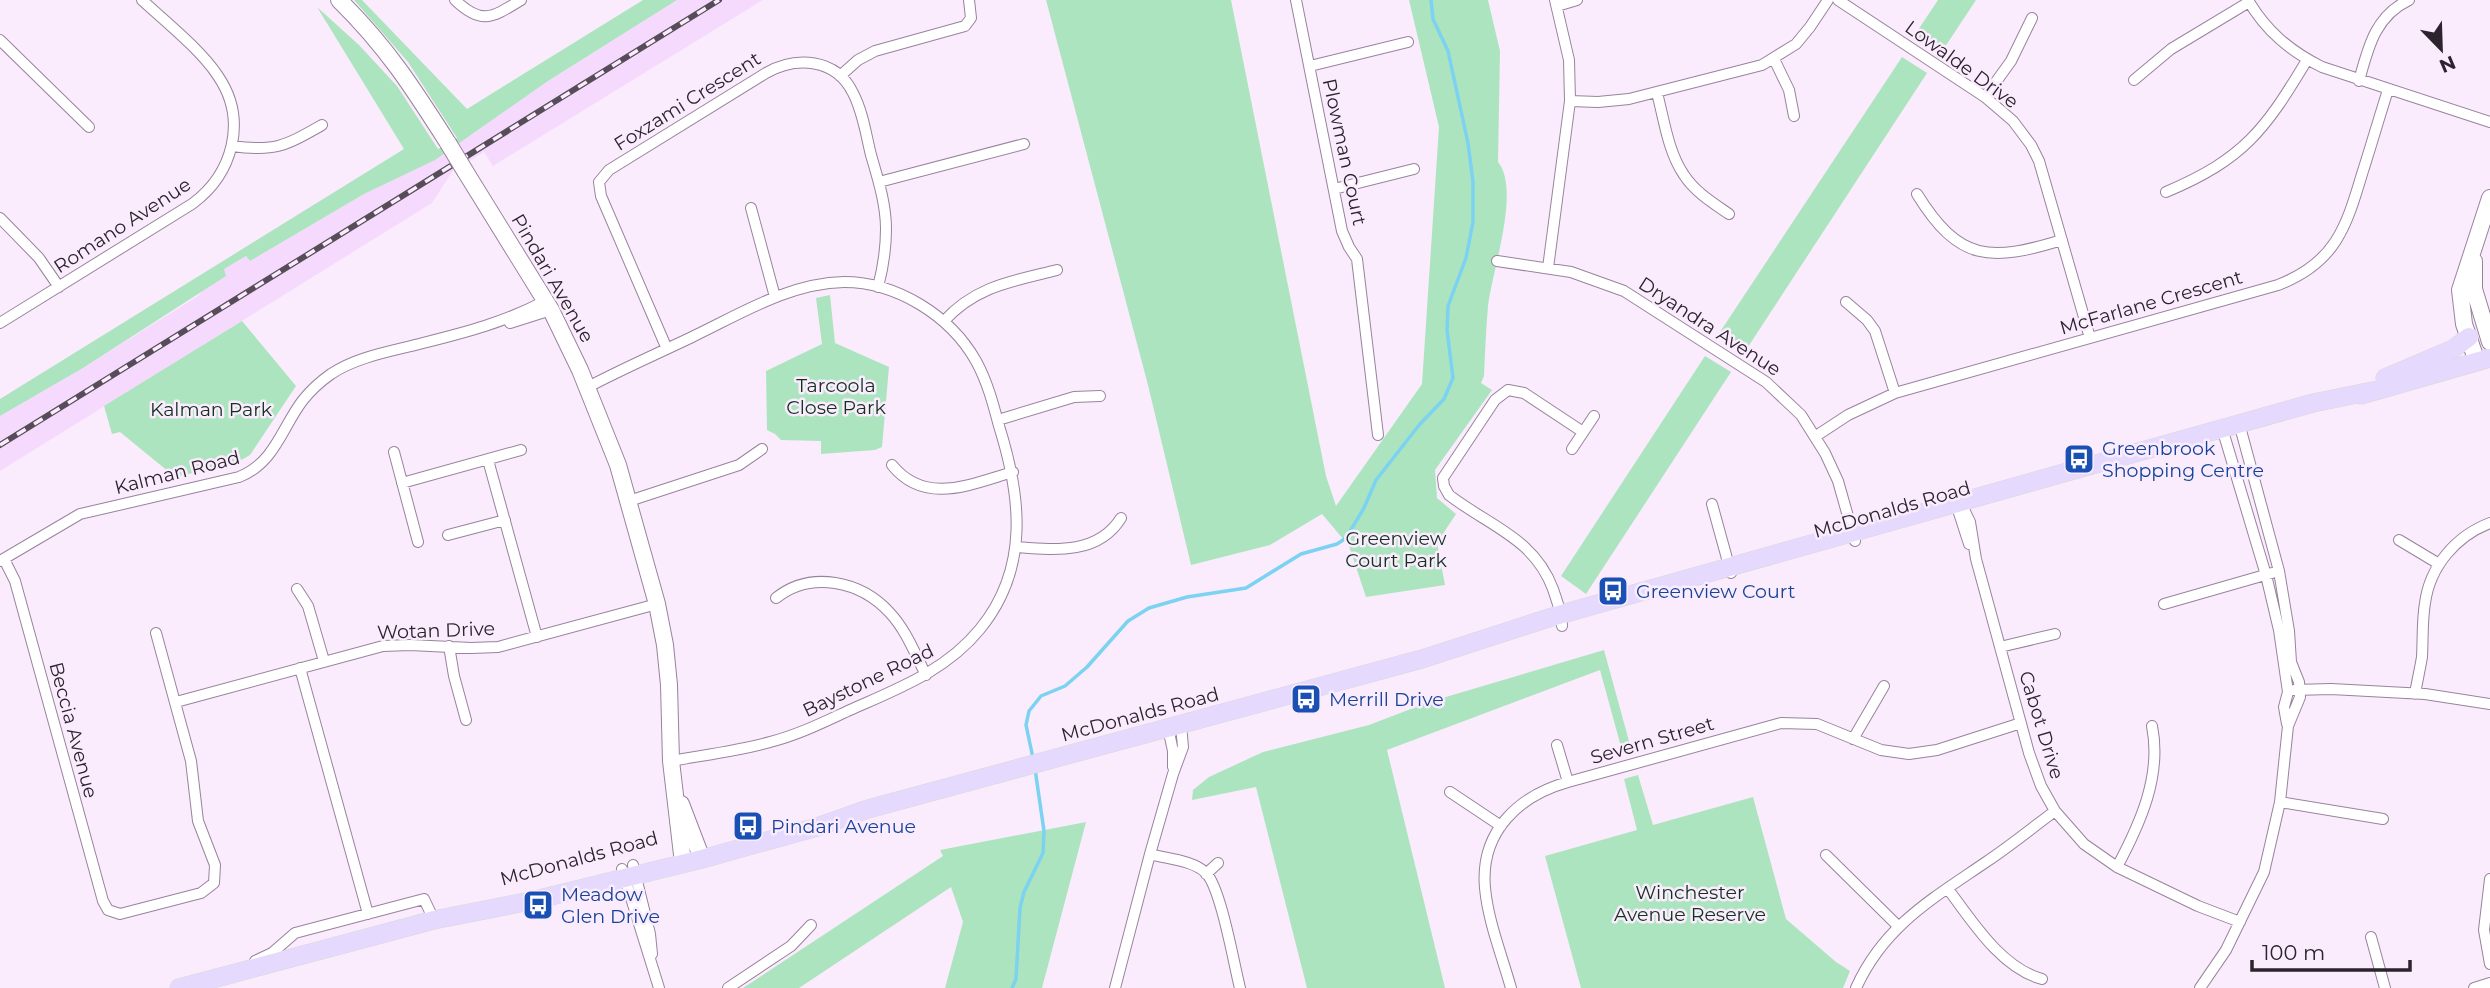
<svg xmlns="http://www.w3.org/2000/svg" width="2490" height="988" font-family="Montserrat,sans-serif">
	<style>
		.built { fill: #f6dafd }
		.green { fill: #ade4c0 }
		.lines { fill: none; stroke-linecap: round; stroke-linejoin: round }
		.stream { stroke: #7bd2f1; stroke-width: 3.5 }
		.street-casing { stroke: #98839d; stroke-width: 12 }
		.secondary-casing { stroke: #98839d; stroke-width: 18 }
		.primary-casing { stroke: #d9d7d9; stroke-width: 19 }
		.street { stroke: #fff; stroke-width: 10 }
		.secondary { stroke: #fff; stroke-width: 16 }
		.primary { stroke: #e5dafd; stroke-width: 18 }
		.rail-casing { stroke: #574d59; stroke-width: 6 }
		.rail { stroke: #faecfd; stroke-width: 3.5; stroke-dasharray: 10; stroke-linecap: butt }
		.secondary-bridge-casing { stroke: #98839d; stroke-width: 18; stroke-linecap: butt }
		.secondary-bridge { stroke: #fff; stroke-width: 16 }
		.labels { text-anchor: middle; stroke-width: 5; stroke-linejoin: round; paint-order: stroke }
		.street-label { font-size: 19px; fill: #2c232e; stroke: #faecfd }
		.park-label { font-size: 19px; fill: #12311f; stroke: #faecfd }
		.transit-label { font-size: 19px; fill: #164399; stroke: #faecfd; text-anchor: start }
	</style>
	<rect width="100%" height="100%" fill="#faecfd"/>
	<!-- built -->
	<path class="built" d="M677 0H763L493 166 484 152 452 172 432 203 0 471V416L83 368 198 296 223 269 246 256 250 261 364 194 435 159 548 81Z"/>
	<!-- green -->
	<path class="green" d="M354 0H362L467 109 643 0H677L548 81 435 160 364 194 250 261 246 256 224 269 226 276 83 368 0 416V399L404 149 317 7 359 45 397 86 438 149 457 138 408 62Z
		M1046 0H1231L1326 476 1336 506 1422 384 1439 127 1409 0H1488L1500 51 1498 162C1521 190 1492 271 1488 306 1486 329 1485 353 1484 376L1481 383 1492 390 1435 470 1437 498 1456 514 1437 543 1445 585 1366 597 1349 546 1322 514 1270 545 1191 565 1148 385Z
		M1938 0H1976L1941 53 1914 36Z
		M1902 57 1927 73 1744 353 1718 335Z
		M830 295 835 343 889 367 882 447 875 450 821 454V441L781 440 775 434 767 430 766 371 822 344 816 298Z
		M242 321 296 386 250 455 236 463 175 477 120 432 112 434 104 406Z
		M1705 356 1731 372 1586 594 1561 576Z
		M1604 650 1632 752 1623 754 1600 670 1387 750 1445 988H1307L1256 787 1192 800 1193 790 1209 777 1263 752 1369 725 1429 702Z
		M1638 775 1653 825 1753 797 1786 919 1836 962 1850 971 1843 988H1581L1545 856 1637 830 1624 779Z
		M1086 822 1042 988H945L963 922 951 887 799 988H743L943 856 940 850Z"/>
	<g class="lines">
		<!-- stream -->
		<path class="stream" d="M1033 758 1026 725 1029 711 1041 696 1065 686 1087 667 1128 621 1149 608 1187 597 1246 588 1301 554 1337 544 1346 538 1364 508 1376 480 1420 424 1444 399 1453 378 1447 330 1448 306 1466 258 1473 222V182L1468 143 1448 51 1433 19 1431 0
			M1012 988 1016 979 1020 908 1024 892 1043 853 1044 831 1035 769"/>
		<!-- street casing -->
		<g class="street-casing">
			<path id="street" d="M455 0C482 26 493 17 521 0
				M1296 0 1342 231 1349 247 1357 259 1378 435
				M1838 0 1985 97 2013 121 2031 145 2039 161 2090 338
				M2248 0C2266 31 2290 51 2322 67L2490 122
				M1557 6 1577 0
				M0 40 89 127
				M1774 59 1789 90 1794 116
				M1310 66 1408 42
				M840 76 858 60 875 51 965 26 971 18 969 0
				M2134 80 2171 49 2249 2
				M2359 81C2368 48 2375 16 2409 0
				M1657 93C1664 119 1668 152 1684 175 1695 192 1713 203 1729 214
				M1985 97 2011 61 2032 18
				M1570 101 1598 102 1629 99 1762 65 1796 44 1810 27 1828 0
				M232 146C275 152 285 146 322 125
				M879 182 1024 144
				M1334 189 1414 169
				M2166 192C2244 159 2265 130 2307 60
				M1917 194C1959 262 1990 262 2062 240
				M751 208 775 297
				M0 218 39 258 59 287
				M1497 261 1571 272 1624 291 1766 382 1801 415 1825 453 1838 481 1855 541
				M1548 268 1570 101 1569 60 1555 0
				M1846 302 1867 320 1875 331 1895 393
				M944 321C976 286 1013 281 1057 270
				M0 323 192 204C233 174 248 120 218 76 201 50 166 22 142 0
				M510 323 551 310
				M667 349 601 196 599 182 609 170 766 73C796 56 836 58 853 93 863 112 866 135 871 155 878 179 886 204 886 229 886 249 883 268 878 287
				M588 387C622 369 659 353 694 336 742 313 790 283 844 282 896 282 950 315 976 361 987 381 993 403 999 426 1021 496 1030 568 980 629 946 671 897 689 850 710 824 722 798 735 770 742 738 751 704 755 671 761
				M998 420 1074 397 1100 396
				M2222 428 2266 575 2279 630 2288 692 2284 707 2287 724
				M1816 436 1848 415 1895 393 2278 285C2335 263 2346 228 2362 174 2371 146 2379 118 2388 90
				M1572 449 1594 416
				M394 452 418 542
				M488 460 537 637
				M892 465C925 506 971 484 1013 472
				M402 483 521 450
				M629 501 739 465 762 449
				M1960 501 1970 522 1976 559 2029 753 2041 786 2055 811 2084 844 2117 867 2198 906 2240 922
				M1960 501 1959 513 1969 544
				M1712 504 1731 573
				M448 535 505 520
				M2399 540 2439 564
				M1016 547C1054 550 1098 555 1121 518
				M4 559 15 581 103 901 108 910 120 914 201 893 214 883 215 865 198 821 191 761 156 633
				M0 561 80 514 239 477C275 463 282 427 303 400 311 390 321 381 331 374 358 356 393 351 423 343 467 332 505 322 545 301
				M297 589 308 606 324 661
				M776 598C811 570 861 581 890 613 906 630 915 654 926 675
				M2164 604 2272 573
				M1562 626C1562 612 1557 602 1553 589 1534 538 1489 526 1449 495L1444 486 1443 478 1495 400 1508 390 1524 393 1583 432
				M449 646 454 676 466 720
				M2000 647 2055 634
				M300 668 368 914
				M2294 690 2331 689 2425 694 2490 704
				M2415 694C2417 682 2420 669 2422 657 2423 639 2422 620 2425 603 2430 566 2456 536 2490 523
				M176 702 383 646 410 645 471 648 498 647 657 604
				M1168 728 1173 751V767
				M1853 739 1884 686
				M1557 745 1568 782
				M1450 792 1501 826
				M2280 802 2383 819
				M1150 854C1167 859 1193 860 1206 873 1221 888 1234 965 1240 988
				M1826 855 1898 926
				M633 865 650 934 652 954
				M2117 867C2140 824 2162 776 2152 726
				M622 869 659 988
				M1206 874 1218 863
				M2490 879 2484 930 2490 964
				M1948 889C1972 921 2001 968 2042 979
				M2371 937 2385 988
				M255 961 272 953 295 933 424 899 434 920
				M728 988 791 946 811 925
				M1115 988 1150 854 1173 774 1183 747 1181 725
				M1511 988C1502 956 1488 921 1485 888 1480 832 1518 796 1568 782L1781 723 1817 724 1881 750 1909 754 1937 750 2021 723
				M1856 988C1884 926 1932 899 1986 862 2010 846 2032 828 2055 811
				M2200 988 2226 950 2264 872 2280 802 2288 726 2300 697 2299 682 2291 662 2289 631 2279 571 2239 423
				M2474 988 2490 983"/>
		</g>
		<!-- secondary casing -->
		<g class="secondary-casing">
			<path id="secondary" d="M339 0C386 46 413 88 448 143
				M465 171 551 310 580 370 618 465 657 604 665 645 669 685 671 761 683 863
				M2474 261V289L2490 342
				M2477 362 2464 324 2460 290 2490 198
				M681 804 702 859"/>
		</g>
		<!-- primary casing -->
		<g class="primary-casing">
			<path id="primary" d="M2385 378 2453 349 2469 337
				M2361 395 2490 358
				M179 988 434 920 535 900 702 859 817 827 868 809 1422 659 1555 616 2313 403 2372 391"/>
		</g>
		<!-- street -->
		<use href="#street" class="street"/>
		<!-- secondary -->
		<use href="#secondary" class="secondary"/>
		<!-- primary -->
		<use href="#primary" class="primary"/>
		<!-- rail casing -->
		<g class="rail-casing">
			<path id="rail" d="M0 445 719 0"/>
		</g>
		<!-- rail -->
		<use href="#rail" class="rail"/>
		<!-- secondary-bridge casing -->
		<g class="secondary-bridge-casing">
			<path id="secondary-bridge" d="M448 143 465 171"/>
		</g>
		<!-- secondary-bridge -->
		<use href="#secondary-bridge" class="secondary-bridge"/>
	</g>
	<!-- icons -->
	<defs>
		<g id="bus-square" transform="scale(1.575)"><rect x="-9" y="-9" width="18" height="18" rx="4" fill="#1a4fb4" stroke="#faecfd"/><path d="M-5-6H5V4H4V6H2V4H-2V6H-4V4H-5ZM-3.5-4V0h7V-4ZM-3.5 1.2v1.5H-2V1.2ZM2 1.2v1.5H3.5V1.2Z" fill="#fff"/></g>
	</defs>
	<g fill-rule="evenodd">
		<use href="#bus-square" x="2079" y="459"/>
		<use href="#bus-square" x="1613" y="591"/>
		<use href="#bus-square" x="1306" y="699"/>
		<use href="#bus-square" x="748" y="826"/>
		<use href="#bus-square" x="538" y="905"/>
	</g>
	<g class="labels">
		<!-- street labels -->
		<g class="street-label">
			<text transform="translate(1962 64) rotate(36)" y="7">Lowalde Drive</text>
			<text transform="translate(687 101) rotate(-32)" y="7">Foxzami Crescent</text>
			<text transform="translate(1345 152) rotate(78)" y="7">Plowman Court</text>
			<text transform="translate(122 225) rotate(-33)" y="7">Romano Avenue</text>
			<text transform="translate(553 278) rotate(60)" y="7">Pindari Avenue</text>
			<text transform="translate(2151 302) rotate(-16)" y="7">McFarlane Crescent</text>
			<text transform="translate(1710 326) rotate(33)" y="7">Dryandra Avenue</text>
			<text transform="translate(177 472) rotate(-14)" y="7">Kalman Road</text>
			<text transform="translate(1892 509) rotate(-16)" y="7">McDonalds Road</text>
			<text transform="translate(436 630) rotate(-2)" y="7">Wotan Drive</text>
			<text transform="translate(868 680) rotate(-26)" y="7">Baystone Road</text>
			<text transform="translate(1140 714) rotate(-15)" y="7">McDonalds Road</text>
			<text transform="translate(2042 725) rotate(73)" y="7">Cabot Drive</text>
			<text transform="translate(74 730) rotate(75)" y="7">Beccia Avenue</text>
			<text transform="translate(1652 740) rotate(-16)" y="7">Severn Street</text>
			<text transform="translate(579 858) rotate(-15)" y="7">McDonalds Road</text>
		</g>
		<!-- park labels -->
		<g class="park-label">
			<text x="836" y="392">Tarcoola<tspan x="836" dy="22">Close Park</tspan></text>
			<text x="211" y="416">Kalman Park</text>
			<text x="1396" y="545">Greenview<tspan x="1396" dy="22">Court Park</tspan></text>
			<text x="1690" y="899">Winchester<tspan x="1690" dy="22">Avenue Reserve</tspan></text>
		</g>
		<!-- transit labels -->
		<g class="transit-label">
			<text x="2102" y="455">Greenbrook<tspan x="2102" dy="22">Shopping Centre</tspan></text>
			<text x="1636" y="598">Greenview Court</text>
			<text x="1329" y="706">Merrill Drive</text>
			<text x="771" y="833">Pindari Avenue</text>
			<text x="561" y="901">Meadow<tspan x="561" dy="22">Glen Drive</tspan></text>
		</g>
	</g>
	<!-- north arrow -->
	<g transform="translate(2441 49) rotate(157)" stroke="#faecfd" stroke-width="5" paint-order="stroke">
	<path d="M0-5L12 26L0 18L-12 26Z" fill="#2c232e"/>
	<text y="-10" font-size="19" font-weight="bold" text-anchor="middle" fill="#2c232e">N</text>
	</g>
	<!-- scale -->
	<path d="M2252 960v10h158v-10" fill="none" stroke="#2c232e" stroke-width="3.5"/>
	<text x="2262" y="960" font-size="21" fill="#2c232e" stroke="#faecfd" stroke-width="5" paint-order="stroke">100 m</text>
</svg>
